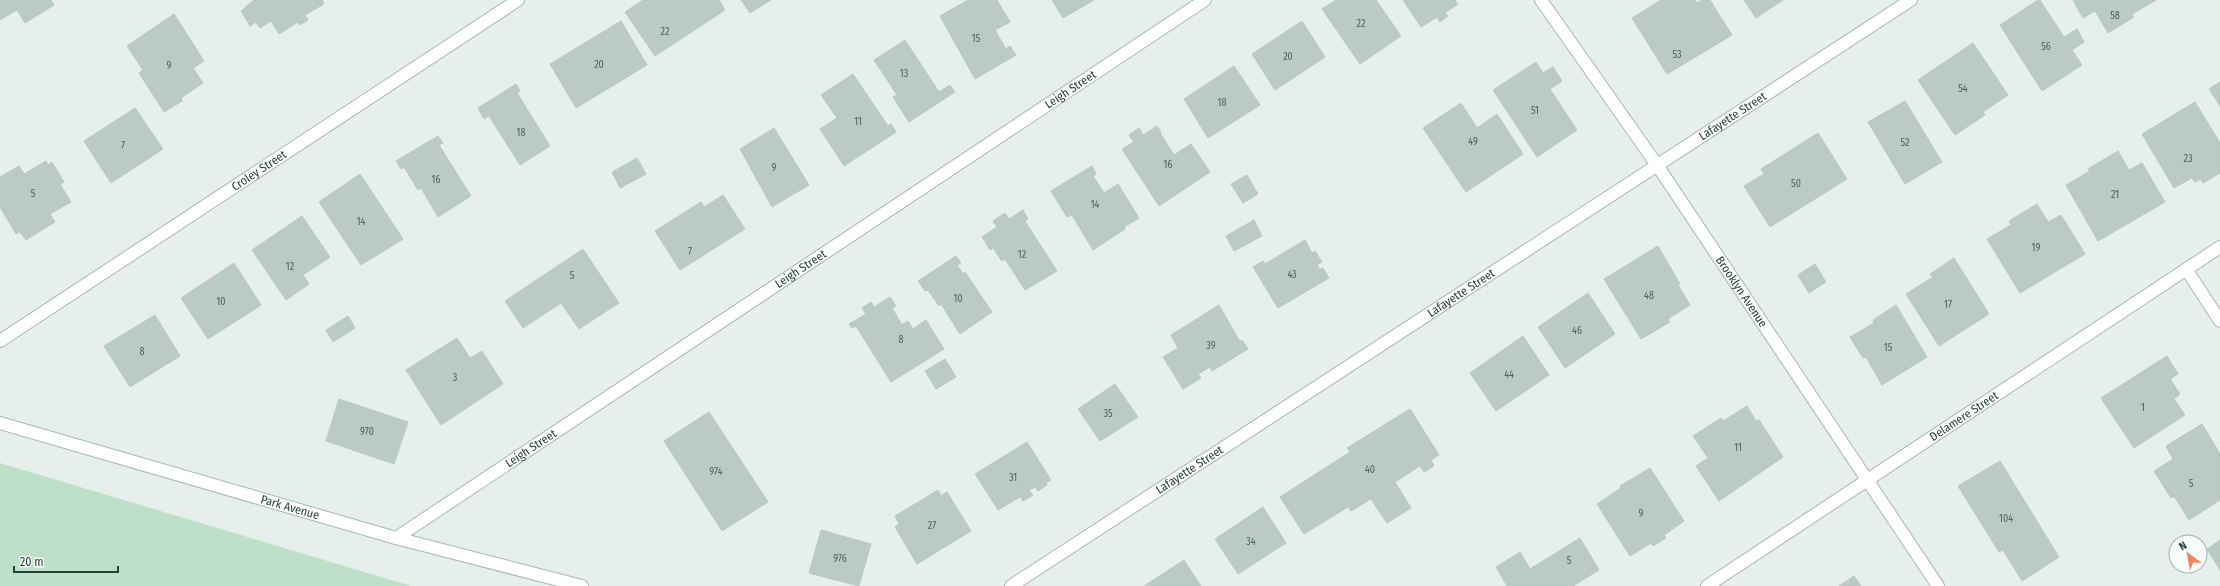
<svg xmlns="http://www.w3.org/2000/svg" width="2220" height="586" font-family="'Fira Sans Condensed',sans-serif">
	<style>
		.green { fill: #bfe0c8 }
		.building { fill: #bbcac4; stroke: #b8c9c2 }
		.lines { fill: none; stroke-linecap: round; stroke-linejoin: round }
		.minor-casing { stroke: #a8b8b2; stroke-width: 14 }
		.secondary-casing { stroke: #a4bbb3; stroke-width: 14 }
		.minor { stroke: #fff; stroke-width: 12 }
		.secondary { stroke: #fff; stroke-width: 12 }
		.labels { text-anchor: middle; stroke-width: 3.5; stroke-linejoin: round; paint-order: stroke }
		.number-label { font-size: 10px; fill: #4a645c }
		.street-label { font-size: 12px; fill: #24423a; stroke: #f7fbf9 }
	</style>
	<rect width="100%" height="100%" fill="#e6efeb"/>
	<!-- green -->
	<path class="green" d="M0 463 411 586H0Z"/>
	<!-- building -->
	<path class="building" d="M0 0H51L54 5 25 23 17 10 0 20Z
		M254 0H322L324 4 305 15 308 20 300 25 298 22 279 34 271 21 260 28 256 22 250 26 241 11Z
		M643 0H719L725 10 655 56 625 12Z
		M741 0H771L750 13Z
		M968 0H997L1010 22 995 30 1006 49 1010 46 1016 55 975 79 940 16Z
		M1052 0H1094L1063 18Z
		M1336 0H1376L1401 36 1360 64 1322 9Z
		M1403 0H1455L1458 4 1445 13 1448 16 1440 22 1437 17 1421 27Z
		M1661 0H1695L1697 3 1702 0H1710L1732 35 1667 74 1632 18Z
		M1744 0H1783L1756 18Z
		M2038 0H2040L2064 37 2077 29 2084 42 2072 50 2082 65 2042 91 2000 25Z
		M2073 0H2156L2132 14 2134 17 2108 33 2095 11 2083 18Z
		M174 14 204 61 193 68 203 83 181 98 182 101 164 112 139 73 143 70 127 46Z
		M621 21 647 65 576 108 550 64Z
		M1302 21 1325 57 1275 90 1252 54Z
		M905 40 939 92 950 85 955 92 909 122 893 97 897 95 874 60Z
		M1973 43 2008 95 1983 112 1985 115 1955 135 1918 80Z
		M1536 62 1543 73 1553 67 1562 81 1550 89 1577 130 1537 157 1493 90Z
		M1234 66 1260 105 1208 138 1184 99Z
		M853 74 888 126 891 124 896 132 844 166 820 129 837 118 821 95Z
		M2220 82V106L2209 89Z
		M516 84 520 91 517 93 550 146 520 165 489 116 484 119 478 108Z
		M1905 101 1942 162 1905 184 1868 122Z
		M2195 102 2220 143V173L2203 183 2201 179 2195 182 2192 178 2174 188 2142 134Z
		M1461 103 1477 128 1497 114 1523 154 1466 192 1423 128Z
		M135 108 163 149 111 183 84 141Z
		M1157 126 1161 132 1160 133 1174 155 1191 144 1210 172 1159 206 1122 149 1134 142 1129 135 1139 128 1143 135Z
		M774 128 809 185 772 207 740 149Z
		M1818 133 1847 179 1770 227 1744 186 1764 174 1761 169Z
		M438 136 443 143 439 145 471 196 438 217 421 188 418 190 404 167 401 169 396 161Z
		M2118 151 2129 170 2142 163 2165 202 2098 241 2066 185 2090 171 2088 169Z
		M637 158 646 174 620 188 612 172Z
		M46 161 48 165 52 162 64 182 60 184 71 202 50 214 55 222 26 240 20 232 16 234 0 207V177L19 166 24 174Z
		M1092 166 1096 174 1093 176 1104 193 1118 184 1139 218 1124 227 1125 229 1093 250 1072 215 1067 217 1051 191Z
		M360 174 403 239 361 265 319 202Z
		M1247 175 1258 194 1243 203 1231 184Z
		M723 195 745 229 680 270 655 231 701 202 704 207Z
		M2037 204 2048 222 2061 215 2085 254 2020 293 1987 239 2011 225 2009 221Z
		M1023 210 1028 219 1025 221 1057 271 1025 290 1005 259 1002 261 993 248 990 250 982 237 997 227 993 221 1005 213 1009 219Z
		M302 216 330 257 303 275 309 284 286 300 252 250Z
		M1254 220 1262 236 1234 251 1226 236Z
		M1305 240 1312 253 1315 251 1322 262 1317 265 1320 269 1323 268 1329 278 1278 308 1253 267 1263 261 1265 264Z
		M1658 246 1680 284 1678 285 1690 305 1668 319 1670 322 1641 339 1604 279Z
		M583 249 619 303 579 329 561 303 523 328 505 301Z
		M956 256 961 263 957 265 963 274 965 272 992 312 960 334 941 304 939 306 928 290 925 291 918 281Z
		M1954 258 1989 314 1939 346 1906 294 1933 277 1930 274Z
		M234 263 261 305 208 339 181 298Z
		M1815 264 1826 282 1809 293 1798 275Z
		M1588 293 1615 334 1565 368 1538 327Z
		M890 297 896 306 892 308 902 325 908 321 913 329 926 320 944 349 891 382 856 326 852 328 849 324 866 314 862 308 871 302 874 307Z
		M1219 305 1240 342 1242 340 1248 349 1212 371 1210 367 1198 374 1201 378 1183 389 1163 357 1178 348 1171 335Z
		M1896 305 1927 357 1882 385 1866 357 1863 358 1850 337 1874 323 1873 320Z
		M155 315 180 356 130 387 104 346Z
		M348 316 355 328 333 342 326 330Z
		M1523 336 1549 375 1496 411 1470 373Z
		M457 338 470 358 482 351 503 384 441 425 406 370Z
		M2167 356 2178 374 2170 379 2180 394 2174 399 2185 415 2134 448 2101 398Z
		M945 359 956 377 936 389 925 371Z
		M1115 384 1138 417 1100 441 1078 409Z
		M339 399 408 422 394 464 326 441Z
		M1747 406 1756 421 1759 420 1783 457 1719 501 1696 466 1708 458 1693 436 1721 418 1723 421Z
		M1410 409 1439 455 1431 460 1434 466 1424 472 1420 466 1395 482 1411 508 1387 523 1371 499 1351 511 1348 507 1304 534 1280 497 1350 452 1347 448Z
		M709 412 768 502 722 531 664 441Z
		M2202 424 2220 454V500L2189 520 2174 496 2171 498 2154 471 2173 459 2166 446Z
		M1027 442 1051 480 1046 483 1047 485 1038 491 1035 487 1029 490 1033 495 1023 501 1020 497 998 510 975 474Z
		M2000 461 2059 557 2022 581 2003 550 1999 552 1958 486Z
		M1650 468 1684 521 1664 535 1666 538 1653 546 1651 543 1630 556 1597 504 1621 488 1620 486Z
		M938 490 941 496 947 492 971 531 917 564 895 527 899 524 895 516Z
		M1263 507 1286 543 1238 574 1215 539Z
		M821 530 871 544 859 586 809 573Z
		M1580 538 1599 570 1573 586H1507L1496 567 1520 552 1530 569Z
		M2220 540V570L2207 549Z
		M1184 560 1201 586H1144Z
		M1854 576 1861 586H1839Z"/>
	<g class="lines">
		<!-- minor casing -->
		<g class="minor-casing">
			<g id="minor">
				<path id="s1" d="M1541 0 1657 165 1938 586"/>
				<path d="M2186 269 2220 321"/>
				<path id="s2" d="M0 341 518 0"/>
				<path id="s3" d="M396 538 1205 0"/>
				<path id="s4" d="M1011 586 1911 0"/>
				<path id="s5" d="M1707 586 2220 247"/>
			</g>
		</g>
		<!-- secondary casing -->
		<g class="secondary-casing">
			<g id="secondary">
				<path id="s6" d="M0 423 396 538 582 586"/>
			</g>
		</g>
		<!-- minor -->
		<use href="#minor" class="minor"/>
		<!-- secondary -->
		<use href="#secondary" class="secondary"/>
	</g>
	<g class="labels">
		<!-- number labels -->
		<g class="number-label">
			<text x="2115" y="19">58</text>
			<text x="1361" y="27">22</text>
			<text x="665" y="35">22</text>
			<text x="976" y="42">15</text>
			<text x="2046" y="50">56</text>
			<text x="1677" y="58">53</text>
			<text x="1288" y="60">20</text>
			<text x="599" y="68">20</text>
			<text x="169" y="69">9</text>
			<text x="904" y="77">13</text>
			<text x="1963" y="92">54</text>
			<text x="1222" y="106">18</text>
			<text x="1535" y="114">51</text>
			<text x="858" y="125">11</text>
			<text x="521" y="136">18</text>
			<text x="1473" y="145">49</text>
			<text x="1905" y="146">52</text>
			<text x="123" y="149">7</text>
			<text x="2188" y="162">23</text>
			<text x="1168" y="168">16</text>
			<text x="774" y="171">9</text>
			<text x="436" y="183">16</text>
			<text x="1796" y="187">50</text>
			<text x="33" y="197">5</text>
			<text x="2115" y="198">21</text>
			<text x="1095" y="208">14</text>
			<text x="361" y="225">14</text>
			<text x="2036" y="251">19</text>
			<text x="690" y="255">7</text>
			<text x="1022" y="258">12</text>
			<text x="290" y="270">12</text>
			<text x="1292" y="278">43</text>
			<text x="572" y="279">5</text>
			<text x="1649" y="299">48</text>
			<text x="958" y="302">10</text>
			<text x="221" y="305">10</text>
			<text x="1948" y="308">17</text>
			<text x="1577" y="334">46</text>
			<text x="901" y="343">8</text>
			<text x="1211" y="349">39</text>
			<text x="1888" y="351">15</text>
			<text x="142" y="355">8</text>
			<text x="1509" y="378">44</text>
			<text x="455" y="381">3</text>
			<text x="2143" y="411">1</text>
			<text x="1108" y="417">35</text>
			<text x="367" y="435">970</text>
			<text x="1738" y="451">11</text>
			<text x="1370" y="473">40</text>
			<text x="716" y="475">974</text>
			<text x="1013" y="481">31</text>
			<text x="2191" y="487">5</text>
			<text x="1641" y="517">9</text>
			<text x="2006" y="522">104</text>
			<text x="932" y="529">27</text>
			<text x="1251" y="545">34</text>
			<text x="840" y="562">976</text>
			<text x="1569" y="564">5</text>
		</g>
		<!-- street labels -->
		<g class="street-label">
			<text dy="4" stroke="none"><textPath href="#s3" startOffset="810">Leigh Street</textPath></text>
			<text dy="4" stroke="none"><textPath href="#s4" startOffset="861">Lafayette Street</textPath></text>
			<text dy="4" stroke="none"><textPath href="#s2" startOffset="310">Croley Street</textPath></text>
			<text dy="4" stroke="none"><textPath href="#s3" startOffset="486">Leigh Street</textPath></text>
			<text dy="4" stroke="none"><textPath href="#s1" startOffset="354">Brooklyn Avenue</textPath></text>
			<text dy="4" stroke="none"><textPath href="#s4" startOffset="537">Lafayette Street</textPath></text>
			<text dy="4" stroke="none"><textPath href="#s5" startOffset="308">Delamere Street</textPath></text>
			<text dy="4" stroke="none"><textPath href="#s3" startOffset="162">Leigh Street</textPath></text>
			<text dy="4" stroke="none"><textPath href="#s4" startOffset="213">Lafayette Street</textPath></text>
			<text dy="4" stroke="none"><textPath href="#s6" startOffset="302">Park Avenue</textPath></text>
		</g>
	</g>
	<!-- north arrow -->
	<g transform="translate(2188 554) rotate(328)"><circle r="19" fill="#f7fbf9" stroke="#a3b1ad"/>
	<path d="M0-3L7 15L0 10L-7 15Z" fill="#f4845f"/>
	<text y="-6" font-size="11" font-weight="bold" text-anchor="middle" fill="#24423a">N</text>
	</g>
	<!-- scale -->
	<path d="M14 566v6h104v-6" fill="none" stroke="#24423a" stroke-width="2"/>
	<text x="20" y="566" font-size="12" fill="#24423a" stroke="#f7fbf9" stroke-width="3" paint-order="stroke">20 m</text>
</svg>
